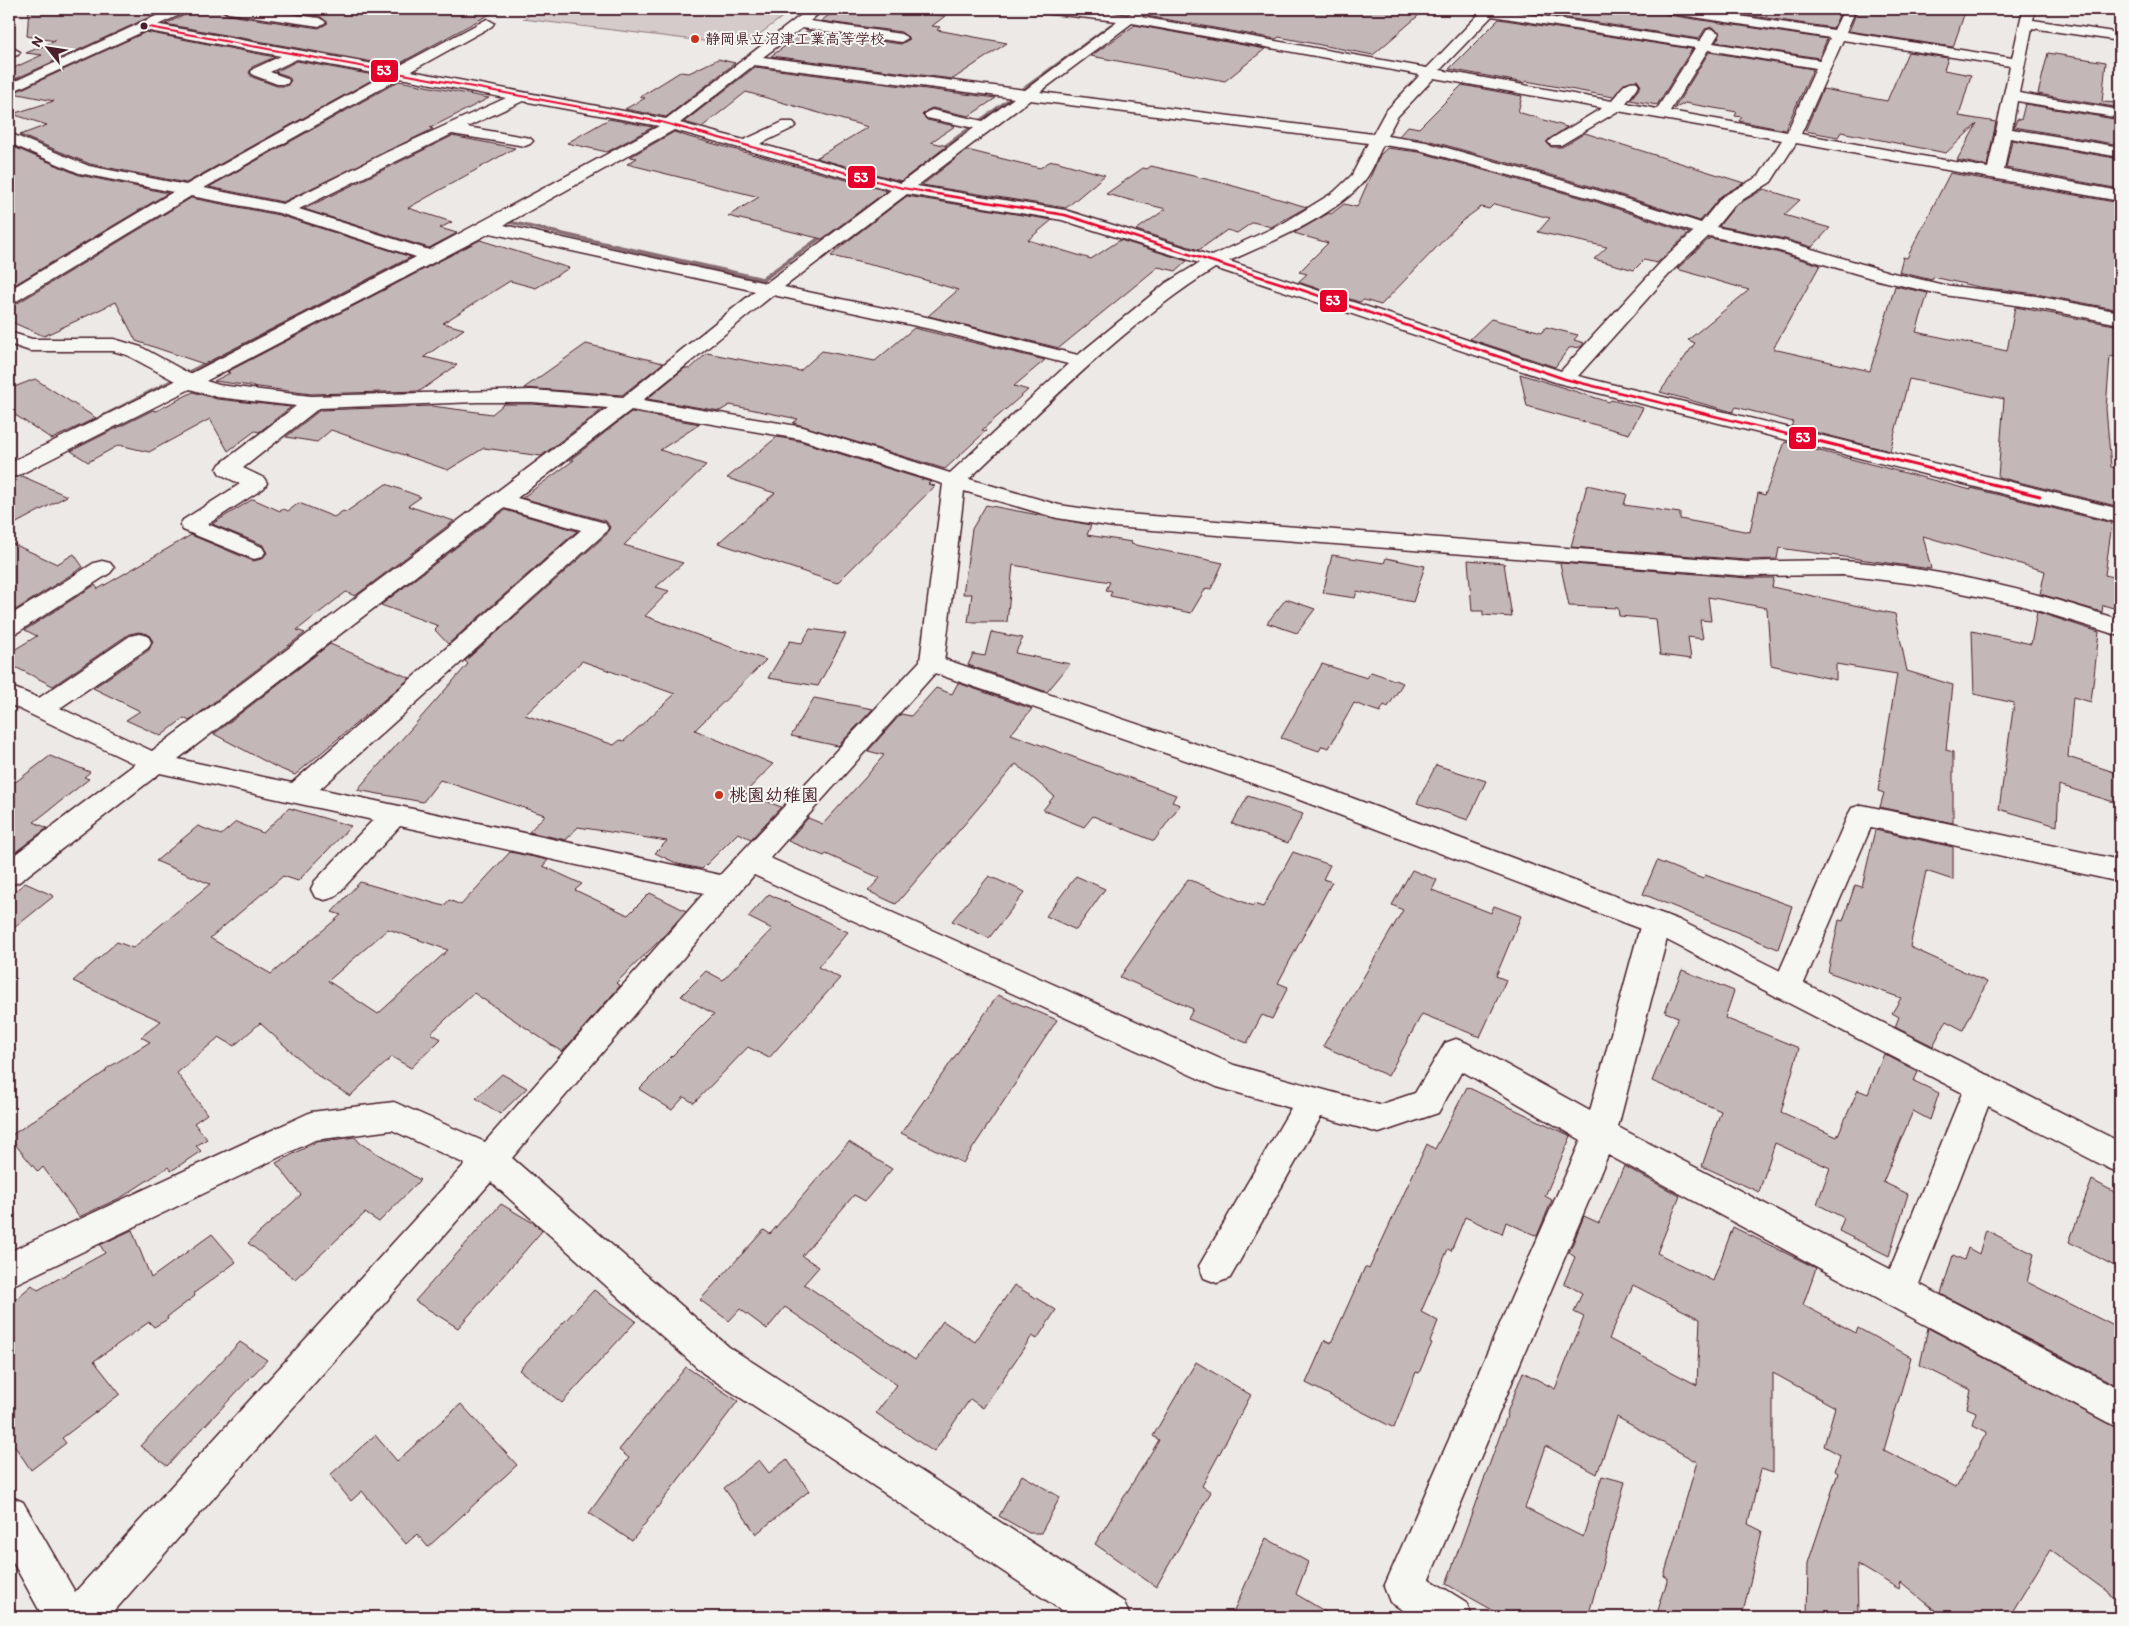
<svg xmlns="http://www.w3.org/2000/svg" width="2129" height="1626" font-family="Itim,'Klee One',sans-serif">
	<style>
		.green { fill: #d4cbca; stroke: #8f757a }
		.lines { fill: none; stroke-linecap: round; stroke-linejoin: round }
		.stream { fill: #886e73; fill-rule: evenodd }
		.building { fill: #c4b7b7; stroke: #4a1f2b; fill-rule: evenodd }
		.service-casing { stroke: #4a1f2b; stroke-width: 4 }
		.minor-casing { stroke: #4a1f2b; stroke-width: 3 }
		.tertiary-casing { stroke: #4a1f2b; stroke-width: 3 }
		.service { fill: #f6f6f2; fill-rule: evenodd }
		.minor { fill: #f6f6f2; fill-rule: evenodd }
		.tertiary { fill: #f6f6f2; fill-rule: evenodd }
		.bus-1-far2-casing { stroke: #f6f6f2; stroke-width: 4 }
		.bus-1-far1-casing { stroke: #f6f6f2; stroke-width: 5 }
		.bus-1-casing { stroke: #f6f6f2; stroke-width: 6 }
		.bus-1-far2 { stroke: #e4002b; stroke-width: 2 }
		.bus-1-far1 { stroke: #e4002b; stroke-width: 2.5 }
		.bus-1 { stroke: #e4002b; stroke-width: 3 }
		.bus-dot { fill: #4a1f2b; stroke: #f6f6f2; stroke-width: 2 }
		.poi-dot { fill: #c8321e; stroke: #f6f6f2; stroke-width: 2 }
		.labels { text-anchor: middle; stroke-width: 4; stroke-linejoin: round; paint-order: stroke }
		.far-poi-label { font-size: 15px; font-weight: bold; fill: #4a1f2b; stroke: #f6f6f2; text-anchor: start }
		.poi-label { font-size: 18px; font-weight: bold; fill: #4a1f2b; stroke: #f6f6f2; text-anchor: start }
		.line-badge { stroke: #f6f6f2; stroke-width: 2 }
		.badge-label { font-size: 14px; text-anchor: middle; font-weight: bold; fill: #fff }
	</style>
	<rect width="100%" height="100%" fill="#ece9e6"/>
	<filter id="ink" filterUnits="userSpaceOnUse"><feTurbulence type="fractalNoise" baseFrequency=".02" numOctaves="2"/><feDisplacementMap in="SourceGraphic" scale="10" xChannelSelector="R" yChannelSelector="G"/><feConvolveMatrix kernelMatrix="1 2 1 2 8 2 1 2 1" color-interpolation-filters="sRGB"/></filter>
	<g filter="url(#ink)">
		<!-- green -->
		<path class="green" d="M540 9H793L744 46 523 19Z"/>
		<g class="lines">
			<!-- stream -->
			<path class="stream" d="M1111 23 1116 24 937 155H933V153Z
				M495 217 762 277 829 229 834 230 763 282 493 220V218Z
				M442 240 449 242 79 432H73L72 430Z"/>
		</g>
		<!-- building -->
		<path class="building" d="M29 9H167L9 82V70L42 55 26 53 55 41 27 36Z
			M190 9H219L228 15 319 28 328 23 320 16 266 9H499L395 66 165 24 187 14Z
			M837 9H892L945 16 932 26 940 27 937 30 1007 43 953 79 771 56 807 31 901 44 910 39 901 32 821 21Z
			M1158 9H1426L1373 55 1279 37 1276 39 1147 16Z
			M1518 9H1642L1662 12 1668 15 1827 39 1819 58 1716 42 1721 33 1712 27 1705 29 1699 39 1517 10Z
			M1721 9H1842L1833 28 1720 11Z
			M1858 9H1966L1953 47 1849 31Z
			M1499 19 1692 49 1657 105 1630 100 1641 86 1637 80 1625 83 1613 97 1526 81 1525 83 1449 69Z
			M1135 25 1265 49 1225 81 1091 56Z
			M146 32 275 57 252 67 249 73 252 77 277 86H287L291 80 288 76 275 72 297 61 379 76 186 183 90 164 20 135 47 125 12 114 54 101 13 93Z
			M1709 52 1813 69 1785 130 1739 121 1742 117 1735 116 1737 112 1685 103 1674 109Z
			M1908 52 1948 58 1944 70 1971 75 1959 116 1996 122 1987 166 1957 160 1977 124 1946 153 1841 132 1838 137 1805 131 1823 89 1887 101Z
			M2048 53 2106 62 2102 102 2120 103V108L2038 94Z
			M718 59 735 63 666 117 625 109 645 98 640 97 680 72 689 73Z
			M755 67 996 98 969 116 932 108 926 111 922 115 927 120 955 126 931 142 947 146 901 181 816 158 868 127 746 92 702 127 684 122Z
			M399 81 489 98 430 128 433 129 283 202 209 187Z
			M1462 85 1522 96 1518 112 1567 127 1547 141V143L1551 147H1562L1585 133 1744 183 1721 196 1700 221 1611 192 1427 140 1399 136 1408 126 1419 128Z
			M2025 104 2120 120V145L2014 127 2017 119 2021 120Z
			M609 119 653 127 607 152 567 143Z
			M674 132 689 137 887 191 822 239 728 216 759 197 627 164 637 158 630 157Z
			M452 136 515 148 408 208 452 222 440 228 457 233 429 248 304 209Z
			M2012 140 2120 159V189L2006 168Z
			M9 145 79 175 168 193 9 288Z
			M1387 148 1419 152 1597 202 1689 233 1657 263 1644 260 1634 270 1594 259 1607 247 1538 232 1550 218 1494 204 1489 209 1481 207 1462 221 1381 305 1364 300 1359 302 1298 282 1307 274 1299 272 1328 243 1294 233 1329 213 1331 214 1344 204 1357 207 1380 155Z
			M967 150 1040 168 1049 162 1055 161 1105 175 1066 208 922 185Z
			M1151 166 1223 183 1307 207 1271 227 1253 222 1237 233 1227 230 1199 250 1136 230 1166 209 1106 194 1143 168 1147 169Z
			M1950 173 2120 203V310L2036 294 1979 287 1933 277 1932 280 1899 272 1903 257 1907 258Z
			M1764 189 1800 200 1784 215 1830 228 1812 247 1785 239 1719 226 1735 206Z
			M907 196 1052 220 1028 240 1091 259 1120 240 1187 261 1176 271 1158 267 1059 348 928 316 958 290 889 269 831 256 844 244Z
			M191 198 279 215 411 257 204 364 136 341 116 302 44 336 9 321V305L16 304Z
			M1710 238 1776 252 1820 265 1773 349 1870 371 1895 286 1928 293 1916 332 2007 351 2015 307 2120 326 2116 357 2110 356 2106 408 2111 467 2120 469V507L1998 477 2004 399 1909 379 1890 451 1791 426 1793 422 1736 407 1733 412 1660 392 1695 343 1688 340 1749 290 1677 269Z
			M480 240 569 268 536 288 510 281 443 323 464 329 424 357 457 365 420 391 311 394 214 381 230 373 227 372Z
			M1491 319 1542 332 1546 327 1578 335 1574 340 1584 343 1581 347 1569 348 1555 367 1470 339Z
			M914 328 1045 360 1014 386 1028 390 982 430 986 431 945 469 793 423 798 419 730 405 720 411 647 399 685 368 690 369 707 353 800 371 822 351 875 361Z
			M586 344 663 363 622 395 524 388Z
			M1520 374 1609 402 1611 400 1643 408 1629 434 1527 406Z
			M35 379 96 418 52 439 9 411V389Z
			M193 392 217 399 291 407 259 432 255 431 228 451 210 419 149 452 119 445 88 462 71 451 153 410 156 411Z
			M504 404H532L603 409 541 456 484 448 448 470 331 430 317 442 286 437 320 410 432 406 492 414Z
			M631 412 700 424 660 450 706 465 624 545 683 563 656 587 669 591 645 616 766 660 695 730 773 764 745 793 781 807 751 839 738 833 702 869 678 864 655 853 667 841 578 827 566 840 529 832 545 815 440 780 423 802 357 790 468 664 465 661 607 534 610 527 606 521 522 498 574 460H570ZM582 661 675 694 624 741 620 740 614 745 525 715Z
			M777 437 799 441 931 482 928 484 935 486 837 583 718 543 775 493 727 478Z
			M1785 442 1971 490V488L2112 523 2105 575 2120 579V610L2103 605 2102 612 2040 594 2045 571 1923 536 1931 569 1779 548 1777 559 1747 560 1571 547 1587 485 1627 494 1624 505 1680 513V519L1750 532 1758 493 1765 495Z
			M22 476 67 496 9 527V479Z
			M386 484 421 497 408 506 454 521 355 596 346 592 297 630 305 633 189 721 184 718 161 736 126 720 140 711 93 688 149 650 153 641 148 634 139 632 129 634 53 686 9 664V653L37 636 25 630 95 585 98 589 191 535 253 561 262 559 267 553 263 545 212 524 253 499 280 511 284 509 288 511 299 503 334 517 343 511 346 512Z
			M986 505 1091 525 1087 535 1132 542 1131 544 1223 563 1211 589 1206 588 1191 613 1110 596 1112 591 1106 590 1110 582 1013 565 1007 622H968L972 594H963L972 529Z
			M505 510 577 531 448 644 435 630 439 626 381 605Z
			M9 542 57 564 74 554 83 567 9 614Z
			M1332 555 1384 563 1386 558 1425 566 1413 602 1357 591 1355 598 1323 593Z
			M1468 560 1504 563 1512 617 1483 615V611H1472Z
			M1560 563 1747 578H1774L1772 587 1895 614 1907 671 1953 685 1946 750 1953 752V823L1880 807 1884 793 1878 791 1897 674 1836 664V680L1771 665 1767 608 1708 597 1711 621 1700 620 1703 639 1688 637 1691 659 1660 655 1656 619 1619 616 1618 608 1569 606Z
			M1286 599 1315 609 1297 633 1267 623Z
			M2037 612 2099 632 2091 702 2073 697 2068 757 2120 774V804L2059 785 2057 826 1999 809 2014 703 1974 694 1972 631 2031 644Z
			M810 629 846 634 818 686 768 678 790 641 802 643Z
			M991 632 1023 638 1015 653 1070 664 1047 692 968 665 973 654 985 656Z
			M330 644 410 678 295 775 276 767 214 734Z
			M1322 664 1367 678 1371 672 1403 683 1388 707 1384 705 1380 712 1354 703 1329 748 1322 746 1319 751 1281 738Z
			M958 683 1032 709 1011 734 1176 795 1172 802 1180 805 1154 841 1093 816 1084 827 1043 810 1054 796 1016 764 896 904 868 891 880 878 826 854 824 856 788 841 808 818 823 824 865 778 884 755 868 751 901 714 911 716 936 688 952 694Z
			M814 698 873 709 838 746 791 736Z
			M50 756 90 772 84 777 89 779 34 822 47 828 9 857V787Z
			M1436 765 1486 781 1468 820 1417 803Z
			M1248 796 1303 814 1288 843 1232 824Z
			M289 808 351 826 298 881 283 876 210 938 271 974 341 915 332 912 360 882 444 906 449 900 461 905 510 852 548 860 543 866 582 884 575 890 628 915 650 893 686 911 660 940 616 983 620 986 562 1052 474 993 431 1033 441 1039 411 1068 392 1057 350 1096 318 1076 260 1023 234 1046 219 1037 177 1073 207 1114 194 1123 207 1139 196 1146 201 1151 171 1171 168 1167 122 1197 79 1217 43 1167 38 1172 9 1137 106 1071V1069L150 1042 141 1037 161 1021 73 981 117 942 133 948 210 884 156 861 198 826 221 835 236 822 263 833ZM388 929 448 950 378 1014 328 981Z
			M1875 830 1953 847V880L1926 871 1910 947 1987 982 1963 1030 1946 1021 1933 1046 1895 1027 1899 1017 1892 1013 1901 998 1828 972 1839 920 1843 921 1855 885 1862 887Z
			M1293 852 1330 865 1323 879 1332 882 1278 983 1288 987 1272 1019 1262 1015 1247 1043 1188 1019 1193 1009 1120 977 1188 879 1253 906 1254 904 1263 907Z
			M1657 861 1703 879 1705 875 1792 906 1778 949 1643 894Z
			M1412 870 1437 880 1432 890 1491 913 1494 906 1521 916 1496 976 1506 980 1480 1037 1422 1014 1388 1076 1323 1046 1403 910 1392 905Z
			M989 876 1025 892 989 938 952 921Z
			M1076 876 1105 889 1076 930 1046 916Z
			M25 883 54 896 9 932V896Z
			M769 894 848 932 818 967 840 978 769 1058 748 1047 694 1103 684 1097 672 1110 639 1089 714 1014 681 996 706 971 723 980 772 929 748 917Z
			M1682 970 1734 991 1725 1018 1799 1048 1781 1112 1837 1137 1858 1090 1868 1094 1884 1054 1918 1072 1914 1081 1939 1093 1930 1120 1913 1111 1883 1182 1908 1194 1889 1256 1839 1231 1844 1218 1817 1204 1830 1168 1775 1143 1759 1192 1702 1166 1721 1111 1652 1081 1678 1017 1665 1012Z
			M998 995 1057 1020 963 1163 901 1133Z
			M502 1074 527 1088 500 1114 476 1098Z
			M1467 1087 1571 1136 1545 1196 1552 1200 1537 1236 1506 1222 1502 1234 1465 1217 1451 1251 1448 1249 1421 1312 1438 1321 1430 1342 1432 1343 1419 1373 1416 1372 1394 1428 1306 1383 1325 1340 1331 1343 1365 1267 1369 1269 1427 1144 1435 1149Z
			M355 1137 360 1143 420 1180 379 1222 365 1213 295 1279 248 1243 301 1195 276 1163 316 1142Z
			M849 1142 892 1169 865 1201 854 1195 802 1256 819 1267 804 1284 915 1360 943 1321 975 1342 1014 1285 1056 1310 1037 1339 1032 1336 983 1408 970 1399 934 1452 876 1413 897 1385 785 1307 767 1329 740 1309 729 1321 700 1300 764 1230 770 1234Z
			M1624 1166 1680 1196 1657 1253 1713 1281 1733 1227 1816 1268 1803 1305 1856 1333 1858 1328 1911 1357 1884 1450 1956 1487 1987 1432 1973 1425 1976 1412 1967 1408 1971 1390 1920 1365 1928 1328 2120 1430V1601L2050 1550 2009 1617H1943L1901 1582 1899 1589 1857 1564 1858 1617H1807L1808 1563 1838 1473 1835 1471 1840 1455 1824 1446 1835 1407 1773 1373V1473L1761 1469 1748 1524 1762 1531 1742 1617H1656L1668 1578 1664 1576 1697 1462 1617 1417 1597 1474 1546 1446 1525 1508 1583 1537 1602 1476 1625 1482 1588 1617H1505L1446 1584 1507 1416 1506 1415 1523 1372 1555 1389 1584 1317 1574 1312 1582 1293 1564 1283 1575 1257 1569 1253 1584 1216 1599 1223ZM1633 1285 1700 1319 1697 1385 1609 1339Z
			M2092 1180 2120 1195V1269L2069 1242Z
			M501 1204 535 1224 542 1231 458 1328 415 1301Z
			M132 1230 151 1278 212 1234 236 1262 194 1293 195 1296 167 1317 168 1319 154 1327 149 1322 94 1361 120 1394 62 1438 66 1443 31 1470 9 1438V1305L32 1285 38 1290 105 1253 100 1245Z
			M1986 1230 2034 1254 2027 1282 2120 1329V1387L1941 1294 1953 1255 1964 1260 1968 1248 1979 1254Z
			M594 1290 636 1321 562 1403 519 1370Z
			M240 1342 267 1360 167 1466 140 1446Z
			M1196 1362 1251 1395 1202 1486 1211 1492 1156 1587 1095 1544 1159 1440 1153 1436Z
			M686 1367 738 1401 632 1541 589 1513 629 1458 619 1450Z
			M461 1404 517 1465 428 1547 417 1534 406 1544 362 1491 351 1501 330 1475 375 1435 397 1461Z
			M787 1459 809 1491 756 1534 724 1488 759 1460 769 1473Z
			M1022 1475 1060 1497 1041 1533H1029L999 1516Z
			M1266 1538 1308 1562 1296 1594 1334 1617H1231Z"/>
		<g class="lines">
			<!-- service casing -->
			<g class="service-casing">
				<path id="service" d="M1708 9H1718L1712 17 1709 18 1704 15Z"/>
			</g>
			<!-- minor casing -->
			<g class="minor-casing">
				<path id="minor" d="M221 9H254L319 18 326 22 319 26 228 13Z
					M809 9H824L810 21 901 34 908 38 901 42 802 28 763 57 1025 90 1117 21 1043 13 1038 12 1037 9H1088L1127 15 1137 10 1144 14 1141 17 1427 68 1479 14 1469 12 1468 9H1497L1700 41 1707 30 1712 29 1719 33 1713 43 1820 60 1830 38 1668 13 1661 9H1692L1834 30 1844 9H1856L1846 32 2012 58 2023 9H2035L2033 20 2120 33V41L2032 28 2019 93 2120 110V118L2017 101 2012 129 2120 147V157L2010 138 2004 170 2120 191V201L1796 143 1771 182 1734 205 1716 227 1785 241 1889 272 1944 285 2036 296 2120 312V324L2036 308 1944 295 1878 280 1776 250 1709 236 1673 270 1578 376 2120 509V523L1558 383 1215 268C1124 325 1047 405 969 479L1059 505 1114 513 1747 562C1784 561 1821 559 1857 562 1947 570 2035 591 2120 620V636L2020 605 1923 585 1843 575 1747 576 1114 527 1057 518 964 491 944 663 770 858 1234 1065 1379 1105 1415 1093 1445 1043 1456 1039 1467 1043 1590 1111 1641 923 1646 915 1656 912 1666 915 1671 923 1618 1127 1890 1269 1969 1076 1980 1072 1991 1076 1996 1086 1919 1284 2120 1389V1428L2107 1422 1608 1155 1429 1579 1466 1602 1472 1617H1414L1390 1602 1384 1587 1581 1140 1462 1071 1438 1113 1379 1133 1321 1117 1230 1278 1217 1283 1204 1278 1199 1266 1291 1108 1217 1087 754 875 512 1158 729 1347 1124 1602 1130 1617H1072L703 1373 491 1182 109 1617H43L9 1555V1496L23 1502 75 1592 465 1164 392 1130 315 1140 9 1287V1252L311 1112 394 1102 485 1142 704 893 400 826 335 897 325 900 315 897 311 889 315 881 373 820 160 773 19 882 9 885V859L135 764 9 704V686L39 698 130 636 139 634 148 636 151 642 148 648 60 708 152 751 608 408 532 402H477L319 408 243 468 264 478 267 483 264 488 208 524 262 547 265 552 262 557 254 559 183 530 180 525 183 520 240 484 220 474 217 469 220 464 296 406 217 397 190 389 17 476 9 477V463L175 381 127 355 113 351H30L9 344V332L32 339H114L141 347 190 374 416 257 279 213 191 196 15 302 9 303V290L173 192 79 173 9 143V133L89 166 186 185 384 75 297 59 270 72 287 78 289 81 287 84H277L253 75 251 72 253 69 281 56 139 29 137 26 139 23 144 22 395 68 487 19 494 23 492 26 411 71 666 119ZM1492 16 1695 48 1657 109 1626 103 1639 85 1637 82C1625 79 1619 92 1612 101L1440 70ZM1132 23 1420 75 1385 112 1373 134 1040 92ZM1843 40 2010 66 1988 168 1801 134ZM1708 50 1816 68 1787 132 1670 111ZM754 65 1014 98 983 121 932 110 927 112 924 115 927 118 974 128 901 183 760 144 793 128 796 125 793 122H783L744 140 680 123ZM400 78 506 98 387 152 283 204 204 188ZM1434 78 1602 108 1551 139 1548 142 1551 145H1561L1618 111 1782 140 1759 176 1722 197 1701 223 1610 194 1426 142 1387 136 1397 117ZM1030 100 1368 143 1352 175 1334 192 1282 224 1212 256 1065 210 917 186ZM523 101 659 126 429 250 299 209 452 134 525 146 530 144 533 141 530 138 467 127ZM674 130 891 190 766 283 504 225ZM1383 145 1419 150 1598 200 1693 232 1661 262 1561 371 1229 261C1270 243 1337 215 1365 180 1373 170 1377 156 1383 145ZM907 194 1062 220 1199 263 1166 283 1078 355 931 318 784 287ZM490 233 755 291 623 397 532 390 311 396 219 385 206 381ZM773 295 930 329 1068 364 950 473 803 427 643 400ZM631 410 799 439 943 484 920 661 720 875 320 789 605 533 608 528 605 523 517 498ZM504 508 581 530 292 783 178 759Z
					M13 48 20 52 18 55 9 57V49Z
					M102 561 110 563 114 568 110 573 18 632 9 635V616L94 563Z
					M1862 805 2120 860V882L1871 827 1798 997 1787 1000 1776 997 1772 988 1848 815 1852 808Z"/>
			</g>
			<!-- tertiary casing -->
			<g class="tertiary-casing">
				<path id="tertiary" d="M171 9H188L186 12 9 93V84Z
					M932 655 1312 783 1679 920 2120 1142V1173L2108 1168 1659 936 1292 797 923 669 920 663 923 657Z"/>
			</g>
			<!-- service -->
			<use href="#service" class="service"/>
			<!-- minor -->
			<use href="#minor" class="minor"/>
			<!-- tertiary -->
			<use href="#tertiary" class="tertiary"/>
			<!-- bus-1-far2 casing -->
			<g class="bus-1-far2-casing">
				<path id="bus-1-far2" d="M144 26 661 122 902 188 933 193"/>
			</g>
			<!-- bus-1-far1 casing -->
			<g class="bus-1-far1-casing">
				<path id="bus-1-far1" d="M925 192 1065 215 1299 289 1565 379 1799 437"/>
			</g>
			<!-- bus-1 casing -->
			<g class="bus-1-casing">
				<path id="bus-1" d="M1794 435 2040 496"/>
			</g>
			<!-- bus-1-far2 -->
			<use href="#bus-1-far2" class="bus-1-far2"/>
			<!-- bus-1-far1 -->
			<use href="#bus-1-far1" class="bus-1-far1"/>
			<!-- bus-1 -->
			<use href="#bus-1" class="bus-1"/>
		</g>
	</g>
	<!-- markers -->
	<circle class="bus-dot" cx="144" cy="26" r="4.5"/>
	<g class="poi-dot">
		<circle cx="695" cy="39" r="5"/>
		<circle cx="719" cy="795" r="5"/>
	</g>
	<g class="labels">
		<!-- far-poi labels -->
		<g class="far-poi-label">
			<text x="705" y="44">静岡県立沼津工業高等学校</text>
		</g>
		<!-- poi labels -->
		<g class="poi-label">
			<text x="729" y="801">桃園幼稚園</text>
		</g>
	</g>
	<g class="line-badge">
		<rect x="370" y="59" width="29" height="24" rx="5" fill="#e4002b"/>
		<rect x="847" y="165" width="29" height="24" rx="5" fill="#e4002b"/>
		<rect x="1319" y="289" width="29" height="24" rx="5" fill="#e4002b"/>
		<rect x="1788" y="426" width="29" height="24" rx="5" fill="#e4002b"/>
	</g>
	<g class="badge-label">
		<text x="384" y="75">53</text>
		<text x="861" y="182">53</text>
		<text x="1333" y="305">53</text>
		<text x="1803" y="442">53</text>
	</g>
	<!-- margin -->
	<rect width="2129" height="1626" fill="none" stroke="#f6f6f2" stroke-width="30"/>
	<rect x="15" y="15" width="2099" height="1596" fill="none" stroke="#4a1f2b" stroke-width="2" filter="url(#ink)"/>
	<!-- north arrow -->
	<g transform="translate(48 48) rotate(300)" stroke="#f6f6f2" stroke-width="4" paint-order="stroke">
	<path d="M0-4L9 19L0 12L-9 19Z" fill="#4a1f2b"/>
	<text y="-8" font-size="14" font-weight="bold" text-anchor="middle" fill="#4a1f2b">N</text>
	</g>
</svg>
